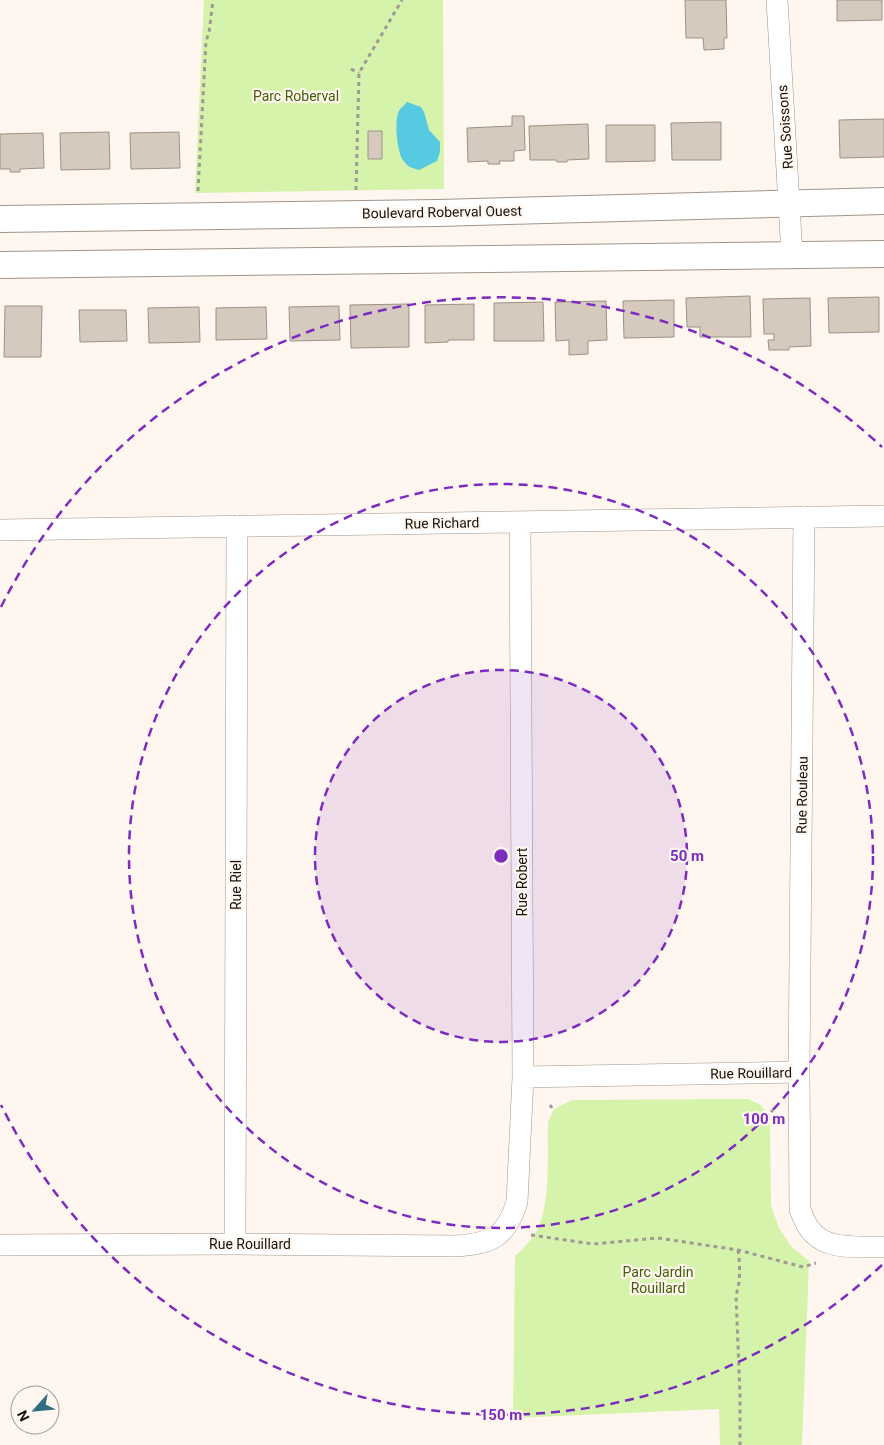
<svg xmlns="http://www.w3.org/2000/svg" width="884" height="1445" font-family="Roboto,sans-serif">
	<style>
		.green { fill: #d5f3aa }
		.water { fill: #55cae0 }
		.building { fill: #d6cabe; stroke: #9d9186 }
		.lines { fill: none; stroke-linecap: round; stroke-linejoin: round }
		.minor-casing { stroke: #a19589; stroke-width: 22 }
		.tertiary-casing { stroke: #a19589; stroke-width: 28 }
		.path { stroke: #a19a94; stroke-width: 3; stroke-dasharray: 4 4; stroke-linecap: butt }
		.minor { stroke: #fff; stroke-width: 21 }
		.tertiary { stroke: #fff; stroke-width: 26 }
		.ring { fill: none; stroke: #7b2cbf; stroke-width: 2.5; stroke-dasharray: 9 6 }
		.labels { text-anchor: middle; stroke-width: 4.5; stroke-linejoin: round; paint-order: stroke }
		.park-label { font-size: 14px; fill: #445f07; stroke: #fef6ef }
		.street-label { font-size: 14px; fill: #16120d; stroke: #fef6ef }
		.centre { fill: #7b2cbf; stroke: #fef6ef; stroke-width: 2.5 }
		.ring-label { font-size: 15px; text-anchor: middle; font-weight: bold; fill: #7b2cbf; stroke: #fef6ef; stroke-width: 4.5; stroke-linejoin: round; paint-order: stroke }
	</style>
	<rect width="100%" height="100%" fill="#fef6ef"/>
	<!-- green -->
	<path class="green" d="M204 0H443L444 189 195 193Z
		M748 1099 761 1105 770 1119 771 1205 779 1228 791 1246 809 1261 802 1445H720L719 1409 513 1418 515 1256C524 1248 534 1238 539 1226 551 1195 547 1155 548 1122L554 1109 572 1100Z"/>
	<!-- water -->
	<path class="water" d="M407 102 421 107 424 112 429 130 440 142V152L437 161 419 170C412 168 407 167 403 160 397 152 394 120 399 111 401 107 405 105 407 102Z"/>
	<!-- building -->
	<path class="building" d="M685 0H726L727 38H724V49L704 50 703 38H686Z
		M837 0H882V20L837 21Z
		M512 116H524L525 150 514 151V161H499L500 164H488V161L468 162 467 128 512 126Z
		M884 119V157L840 158 839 120Z
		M721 122V160H672L671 123Z
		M588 124 589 159 567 160V162H557L556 160H530L529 126Z
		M606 125H655V161L606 162Z
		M368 131H382V159H368Z
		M109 132 110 169 61 170 60 133Z
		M179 132 180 168 131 169 130 133Z
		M43 133 44 168 20 169V172H10V169H0V134Z
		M750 296 751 337H700V327H687L686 298Z
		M879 297V332L829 333 828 298Z
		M810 298 811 346 789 347V350H769L768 340H774V334H764L763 299Z
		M674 300V337L624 338 623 301Z
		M606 301 607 340 588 341V354L569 355V340L556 341 555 302Z
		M543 302 544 341H494V303Z
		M409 304V347L351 348 350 305Z
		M474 304V340H448V342L425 343V305Z
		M5 306H42L41 357H4Z
		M339 306 340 340 290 341 289 307Z
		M199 307 200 342 149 343 148 308Z
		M266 307 267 339 216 340V308Z
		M79 310H126L127 341 80 342Z"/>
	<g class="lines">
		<!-- minor casing -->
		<g class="minor-casing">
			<path id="minor" d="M777 0 792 255
				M804 517 799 1072 800 1210C803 1216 805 1223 809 1228 825 1252 859 1246 884 1247
				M0 530 884 516
				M523 1077 799 1072
				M235 1244 237 526
				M0 1245 235 1244 457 1246C493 1243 506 1237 517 1202L523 1077 520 522"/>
		</g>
		<!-- tertiary casing -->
		<g class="tertiary-casing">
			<path id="tertiary" d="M0 219 438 213 884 201
				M0 265 884 254"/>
		</g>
		<!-- path -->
		<path class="path" d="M351 69 359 73
			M356 190 359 73 402 0
			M198 191 206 41 209 33 213 0
			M550 1105 552 1108
			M771 1112 773 1110
			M531 1235 593 1244 658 1238 738 1250 803 1267 816 1263
			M738 1250C740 1265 741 1280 736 1295L740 1395V1445"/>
		<!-- minor -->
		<use href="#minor" class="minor"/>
		<!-- tertiary -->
		<use href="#tertiary" class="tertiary"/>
	</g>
	<!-- distance rings -->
	<circle cx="501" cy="856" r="186" fill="#7b2cbf" fill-opacity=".12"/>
	<g class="ring">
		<circle cx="501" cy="856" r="186"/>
		<circle cx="501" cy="856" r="372"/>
		<path d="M882 1265A559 559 0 0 1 1 1105M1 607A559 559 0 0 1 882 447"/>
	</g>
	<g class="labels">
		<!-- park labels -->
		<g class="park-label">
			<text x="296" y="101">Parc Roberval</text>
			<text x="658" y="1277">Parc Jardin<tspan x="658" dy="16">Rouillard</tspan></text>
		</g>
		<!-- street labels -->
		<g class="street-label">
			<text transform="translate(785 127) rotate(-94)" y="5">Rue Soissons</text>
			<text transform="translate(442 212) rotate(-1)" y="5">Boulevard Roberval Ouest</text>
			<text transform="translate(442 523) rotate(-1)" y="5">Rue Richard</text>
			<text transform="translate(802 795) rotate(-89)" y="5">Rue Rouleau</text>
			<text transform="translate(522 882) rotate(-90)" y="5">Rue Robert</text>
			<text transform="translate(236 885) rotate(-90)" y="5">Rue Riel</text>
			<text transform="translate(751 1073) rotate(-1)" y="5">Rue Rouillard</text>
			<text x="250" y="1249">Rue Rouillard</text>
		</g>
	</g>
	<circle cx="501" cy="856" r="8" class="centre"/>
	<g class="ring-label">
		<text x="687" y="861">50 m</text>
		<text x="764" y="1124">100 m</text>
		<text x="501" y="1420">150 m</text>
	</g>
	<!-- north arrow -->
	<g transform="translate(35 1410) rotate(243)"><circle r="24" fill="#fef6ef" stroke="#a19b95"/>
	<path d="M0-4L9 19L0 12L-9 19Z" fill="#306d83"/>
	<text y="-8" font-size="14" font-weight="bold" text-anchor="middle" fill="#16120d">N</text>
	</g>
</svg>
